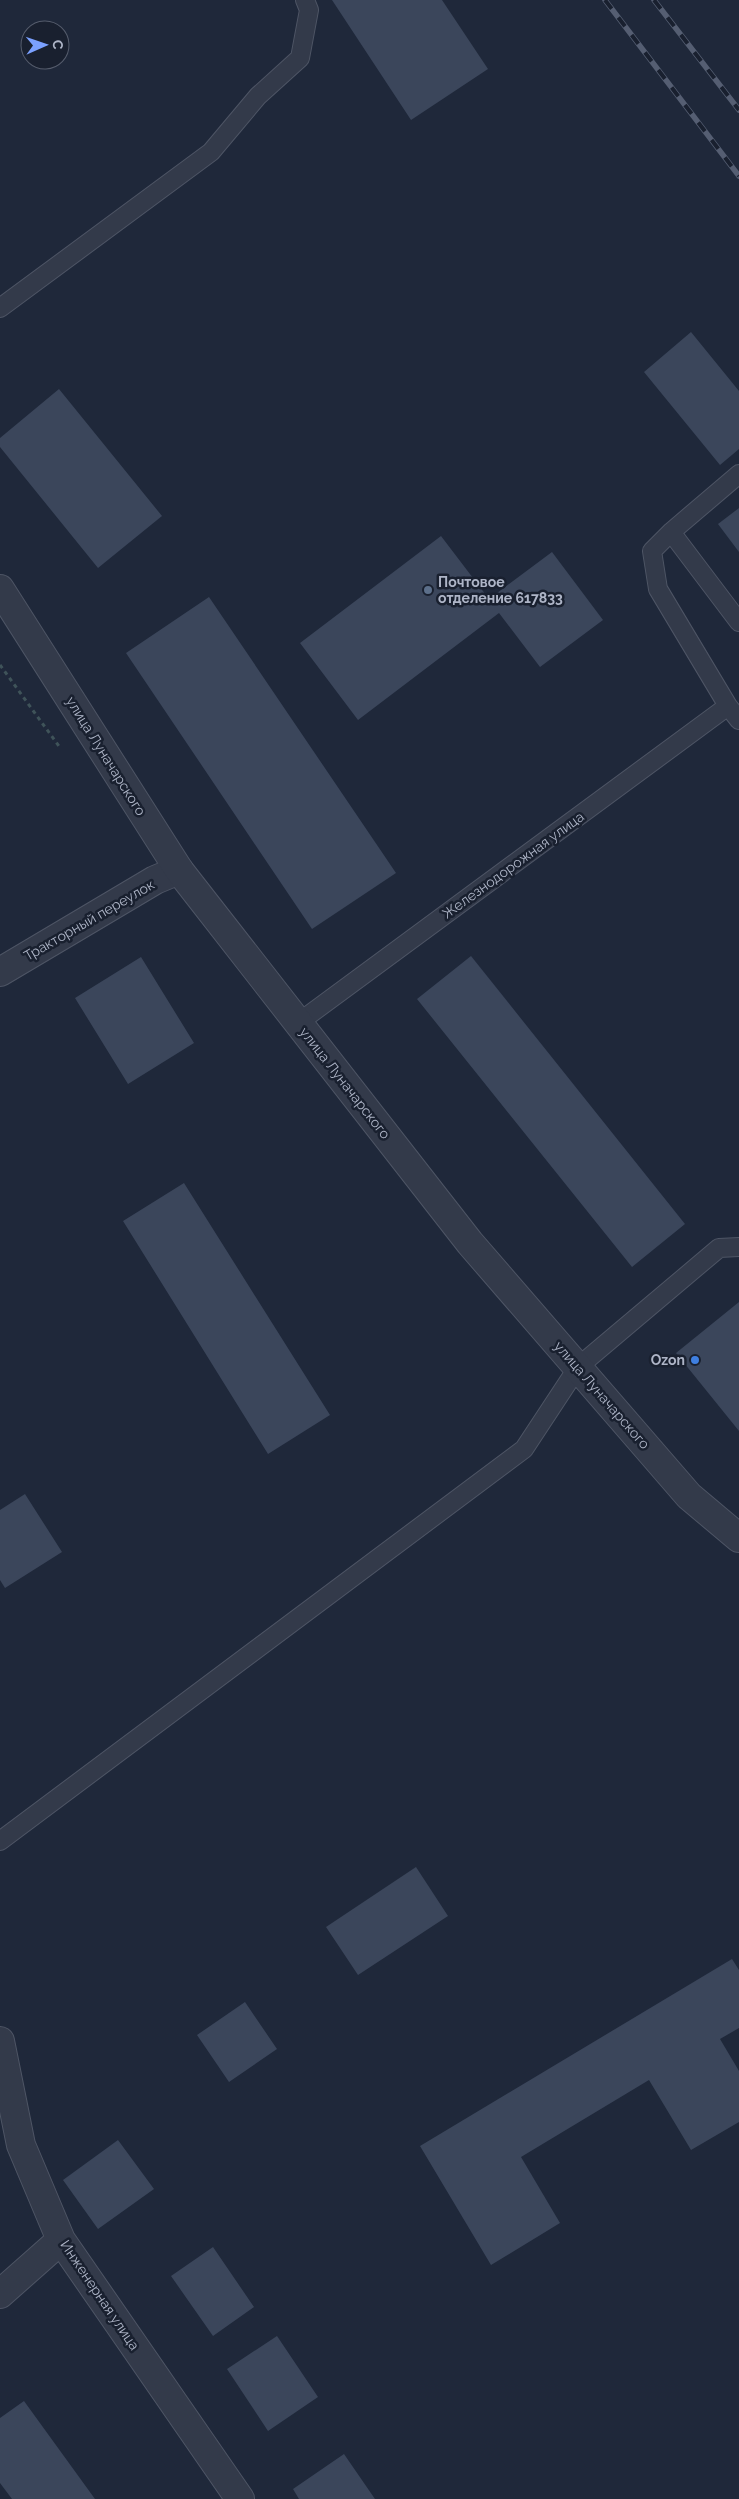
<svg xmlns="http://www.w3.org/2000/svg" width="739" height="2499" font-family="Raleway,sans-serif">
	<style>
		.building { fill: #3b465b }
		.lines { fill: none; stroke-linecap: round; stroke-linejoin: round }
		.service-casing { stroke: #4e5565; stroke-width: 20 }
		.minor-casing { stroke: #4e5565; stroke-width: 30 }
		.tertiary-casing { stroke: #4e5565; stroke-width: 30 }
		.path { stroke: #3f5359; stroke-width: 3; stroke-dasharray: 4 4; stroke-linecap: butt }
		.service { stroke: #333a4a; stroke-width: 18 }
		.minor { stroke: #333a4a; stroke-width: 28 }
		.tertiary { stroke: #333a4a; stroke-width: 28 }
		.rail-casing { stroke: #555e72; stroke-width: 5.5 }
		.rail { stroke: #19202f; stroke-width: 4; stroke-dasharray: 11; stroke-linecap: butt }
		.service-dot { fill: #5c6f8a; stroke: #19202f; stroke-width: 2 }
		.shop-dot { fill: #3f7fe0; stroke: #19202f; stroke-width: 2 }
		.labels { text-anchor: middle; stroke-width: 5; stroke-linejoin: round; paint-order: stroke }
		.poi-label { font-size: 14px; font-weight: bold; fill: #aeb5c7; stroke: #19202f; text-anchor: start }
		.street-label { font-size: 14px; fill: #aeb5c7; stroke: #19202f }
	</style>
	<rect width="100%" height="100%" fill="#1f283a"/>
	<!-- building -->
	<path class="building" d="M332 0H442L488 69 411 120Z
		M691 332 739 391V449L720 465 644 372Z
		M59 389 162 516 98 568 0 447V438Z
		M739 508V552L718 524Z
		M441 536 489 599 552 552 603 620 540 667 499 613 358 720 300 643Z
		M209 597 396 873 312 929 126 653Z
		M471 956 685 1224 632 1267 417 999Z
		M141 957 194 1043 128 1084 75 998Z
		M184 1183 330 1415 268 1454 123 1221Z
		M739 1302V1431L676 1353Z
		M25 1494 62 1552 5 1588 0 1580V1510Z
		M416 1867 448 1916 358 1975 326 1927Z
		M732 1959 739 1970V2028L720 2039 739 2071V2122L691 2150 649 2080 521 2157 560 2223 491 2265 420 2146Z
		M245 2002 277 2049 229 2082 197 2035Z
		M118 2140 154 2189 98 2229 63 2180Z
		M213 2247 254 2307 213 2336 171 2276Z
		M277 2336 318 2397 268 2431 227 2369Z
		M24 2401 95 2499H12L0 2483V2418Z
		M344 2454 375 2499H299L293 2489Z"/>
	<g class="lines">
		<!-- service casing -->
		<g class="service-casing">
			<path id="service" d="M0 308 211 152 258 96 300 58 309 10 305 0
				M671 532 739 474
				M739 622 671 532 652 551 658 589 728 706 739 720
				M298 1023 728 706
				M0 1841 524 1449 578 1367 719 1248 739 1247"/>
		</g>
		<!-- minor casing -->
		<g class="minor-casing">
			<path id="minor" d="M0 972 155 880 179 870
				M0 2041 21 2145 61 2240 240 2499
				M0 2294 61 2240"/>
		</g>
		<!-- tertiary casing -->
		<g class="tertiary-casing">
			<path id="tertiary" d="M0 589 179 870 470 1243 689 1496 739 1538"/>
		</g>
		<!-- path -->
		<path class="path" d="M0 665 61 749"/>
		<!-- service -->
		<use href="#service" class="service"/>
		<!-- minor -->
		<use href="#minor" class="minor"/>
		<!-- tertiary -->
		<use href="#tertiary" class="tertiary"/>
		<!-- rail casing -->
		<g class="rail-casing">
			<path id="rail" d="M605 0 739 176
				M654 0 739 110"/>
		</g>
		<!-- rail -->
		<use href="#rail" class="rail"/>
	</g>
	<!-- markers -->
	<circle class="service-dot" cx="428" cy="590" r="5"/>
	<circle class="shop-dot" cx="695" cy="1360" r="5"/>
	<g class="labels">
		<!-- poi labels -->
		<g class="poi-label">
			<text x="438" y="587">Почтовое<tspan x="438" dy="16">отделение 617833</tspan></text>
			<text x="685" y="1365" text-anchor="end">Ozon</text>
		</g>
		<!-- street labels -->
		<g class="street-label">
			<text transform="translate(106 756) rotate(58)" y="5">улица Луначарского</text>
			<text transform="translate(513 865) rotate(-36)" y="5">Железнодорожная улица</text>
			<text transform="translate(89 920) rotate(-30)" y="5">Тракторный переулок</text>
			<text transform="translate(345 1083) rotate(52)" y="5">улица Луначарского</text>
			<text transform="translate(602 1395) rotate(49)" y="5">улица Луначарского</text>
			<text transform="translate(100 2295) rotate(56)" y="5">Инженерная улица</text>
		</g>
	</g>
	<!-- north arrow -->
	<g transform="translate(45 45) rotate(88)"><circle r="24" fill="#19202f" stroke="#555c6c"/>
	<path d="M0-4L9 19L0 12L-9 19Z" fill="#7ba1ff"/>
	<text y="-8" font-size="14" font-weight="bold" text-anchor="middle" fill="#aeb5c7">С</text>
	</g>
</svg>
